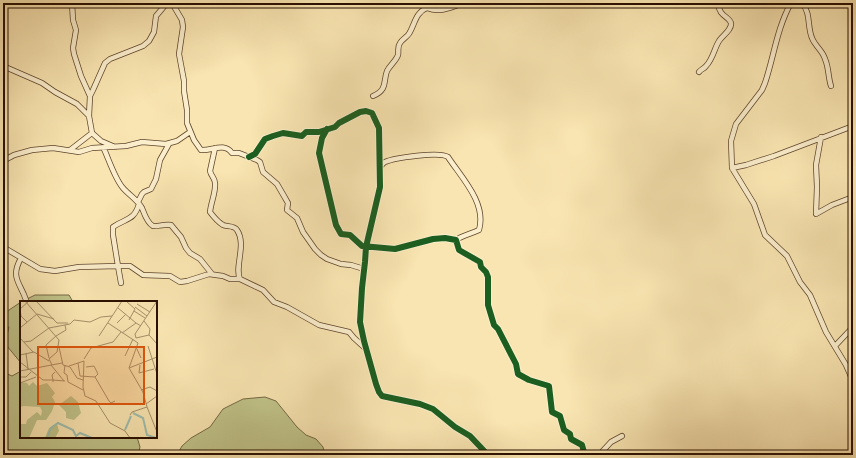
<svg xmlns="http://www.w3.org/2000/svg" width="856" height="458" font-family="'Sorts Mill Goudy',serif">
	<style>
		.green { fill: #c0c389; stroke: #746844 }
		.lines { fill: none; stroke-linecap: round; stroke-linejoin: round }
		.minor-casing { stroke: #5d442c; stroke-width: 6 }
		.minor { stroke: #fbeecc; stroke-width: 4.5 }
		.cycleway-casing { stroke: #fbeecc; stroke-width: 8 }
		.cycleway { stroke: #1b5e20; stroke-width: 6 }
		.inset-river { fill: none; stroke: #9ebfb0; stroke-width: 2 }
		.inset-road { fill: none; stroke: #a68f6a; stroke-width: 1 }
		.view { fill: #de550b; fill-opacity: 0.15; stroke: #de550b; stroke-width: 2 }
		.inset-edge { fill: none; stroke: #290e00; stroke-width: 2 }
	</style>
	<rect width="100%" height="100%" fill="#f9e5b1"/>
	<filter id="stains"><feTurbulence type="fractalNoise" baseFrequency=".005" numOctaves="4"/><feColorMatrix values="0 0 0 0 .2 0 0 0 0 .09 0 0 0 0 .02 0 0 0 .5 -.17"/></filter>
	<radialGradient id="worn" r=".72"><stop offset=".6" stop-color="#630" stop-opacity="0"/><stop offset="1" stop-color="#630" stop-opacity=".3"/></radialGradient>
	<!-- green -->
	<path class="green" d="M35 295H69L73 302H21Z
		M21 302V363L7 346 3 352V335H7L9 327 3 325V314Z
		M21 371V437H137L140 447 138 455H3V372L12 376Z
		M265 397 276 401 297 427 306 435 316 439 323 447 325 455H177L182 446 191 438 210 427 223 409 243 399Z"/>
	<g class="lines">
		<!-- minor casing -->
		<g class="minor-casing">
			<path id="minor" d="M72 3 73 20 76 30 73 48 74 54 81 76 90 96
				M172 3 182 20 183 27 179 54 184 81V91L187 110V123L194 140 201 150C212 151 224 142 232 153H239L257 160 260 162 263 172 277 184 284 196 288 203 287 210 297 218 303 232 315 249 321 255 327 259 341 264 351 265 364 269
				M791 3C777 28 774 56 765 83L762 90 736 124 731 141 732 168 754 204 765 235 787 256 800 282 810 295 826 332 846 365 853 381
				M802 3C811 13 807 26 812 38 815 46 823 51 825 59 829 68 828 77 831 86
				M3 66 42 83 55 92 77 104 89 116
				M699 72C701 69 704 69 706 66 713 59 714 49 719 41 722 36 732 30 731 23 729 16 719 17 718 3
				M373 96C388 90 383 81 387 71 390 65 396 61 398 55 399 51 397 47 400 43 402 39 408 37 410 32 415 23 416 12 427 8 440 13 450 8 463 3
				M327 129 322 138 319 153 336 225 341 234 350 235 362 246 395 249 433 239 445 238 456 240 459 250 480 262 481 267 486 272 488 277V305L494 325 498 329 516 364 518 374 529 380 549 386 552 412 560 416 564 430 570 434 571 439 582 445 584 452 590 455
				M821 137 816 165 817 187 816 214 832 205 853 197
				M115 147 101 141 92 133 89 116 90 96 93 90 105 63 110 59 143 46 149 41 154 32 156 16 167 3
				M215 148 210 171C211 176 215 178 215 183 216 192 211 202 210 212 213 216 218 222 223 225 227 227 234 225 237 230 247 245 234 267 240 279L263 290 274 302 287 307 319 325 349 332 354 338 365 348
				M104 149C109 160 115 179 123 188 129 195 137 199 142 208 144 213 147 223 153 226 155 227 165 224 171 225L181 237 186 248 190 253 200 259 212 274
				M70 150 92 133
				M249 157 255 154 265 139 273 136 283 133 302 136 306 132H319L335 127 339 123 360 112 366 111 372 113 379 128 380 187 366 247 365 262 362 288 360 322 364 341 376 384 379 392 382 396 420 404 433 409 455 427 470 436 488 455
				M3 161 14 155 32 150 53 148 79 152 92 148 126 146 142 142 166 144 177 141 190 132
				M380 167C382 165 383 163 385 162 394 158 440 151 448 157 461 177 487 203 479 230 471 234 463 235 456 240
				M732 168 746 165 774 156 853 126
				M138 202 142 194 144 192 151 189 156 179 160 160 169 144
				M3 247 40 269 55 271 79 267 118 266 113 235V227C126 218 134 221 139 204
				M21 258C10 278 20 282 26 300
				M121 283 118 266H130L143 275 170 276 180 282 187 281 209 274 223 276 230 279H240
				M835 346 853 327
				M599 455 611 442 622 436"/>
		</g>
		<!-- minor -->
		<use href="#minor" class="minor"/>
		<!-- cycleway casing -->
		<g class="cycleway-casing">
			<path id="cycleway" d="M327 129 322 138 319 153 336 225 341 234 350 235 362 246 395 249 433 239 445 238 456 240 459 250 480 262 481 267 486 272 488 277V305L494 325 498 329 516 364 518 374 529 380 549 386 552 412 560 416 564 430 570 434 571 439 582 445 584 452 590 455
				M249 157 255 154 265 139 273 136 283 133 302 136 306 132H319L335 127 339 123 360 112 366 111 372 113 379 128 380 187 366 247 365 262 362 288 360 322 364 341 376 384 379 392 382 396 420 404 433 409 455 427 470 436 488 455"/>
		</g>
		<!-- cycleway -->
		<use href="#cycleway" class="cycleway"/>
	</g>
	<!-- overview -->
	<g transform="translate(20 301)">
		<rect width="137" height="137" fill="#f9e5b1"/>
		<path d="M0 81 7 82 9 85 13 81 17 85 27 82 35 92 32 96 35 101 32 110 26 119H17L9 137H0L1 123H6L7 119 17 111 21 115 22 110 20 106 4 105 0 106V112ZM51 95 58 101 61 112 54 119 46 117V111L39 104ZM37 123 39 130 35 137H25L29 127Z" fill="#c0c389"/>
		<path class="inset-river" d="M113 112 123 117 127 134 136 137M105 129 111 115M27 137 31 127 38 122 53 129 56 135 60 132 72 137"/>
		<path class="inset-road" d="M5 0 39 39 37 51 29 58 32 64M16 0 37 22H48M106 0 115 8 109 19M117 3 130 11M115 6 127 15 137 0M98 7 116 22M0 8 9 0M0 9 1 15 7 21M114 10 125 17M124 20 130 28 129 34 137 43M88 22 118 42 109 67 123 91 127 106 112 111 110 114M97 22 106 13M0 27 17 13 34 18M102 32 116 22 121 25M36 35 46 29 45 24M79 35 102 0M0 37 13 51M116 37 115 33 127 15M116 37 129 34M4 41 11 40 29 27 50 23 54 19 70 21 81 16 92 15M128 45 137 73M39 46 43 64 50 66 57 77 63 79M116 46 121 57M6 52 8 68M0 54 14 51 29 60M105 55 113 38M29 57 26 44 36 35M64 58 71 47 93 41 101 31M0 61 23 79H33L32 74 35 71M58 62 60 75 75 76 89 100 91 102 95 100M31 64 44 80M45 64 44 72 47 74 48 81 63 89M120 64 119 72 134 68M49 65 64 60 63 86 65 95 76 100 90 122 105 130 110 137M66 66 74 65 78 73 75 76M109 67 137 56M0 70 42 62M0 76H6L11 71M33 81V79L45 80M0 82 16 76M121 89 130 86 137 90M126 103 137 95M127 106 137 131"/>
		<path class="view" d="M18 46H124V103H18Z"/>
		<rect width="137" height="137" class="inset-edge"/>
	</g>
	<!-- margin -->
	<rect width="856" height="458" fill="none" stroke="#f9e5b1" stroke-width="16"/>
	<rect x="4" y="4" width="848" height="450" fill="none" stroke="#290e00" stroke-width="2"/>
	<rect x="8" y="8" width="840" height="442" fill="none" stroke="#290e00"/>
	<rect width="100%" height="100%" filter="url(#stains)"/>
	<rect width="100%" height="100%" fill="url(#worn)"/>
</svg>
